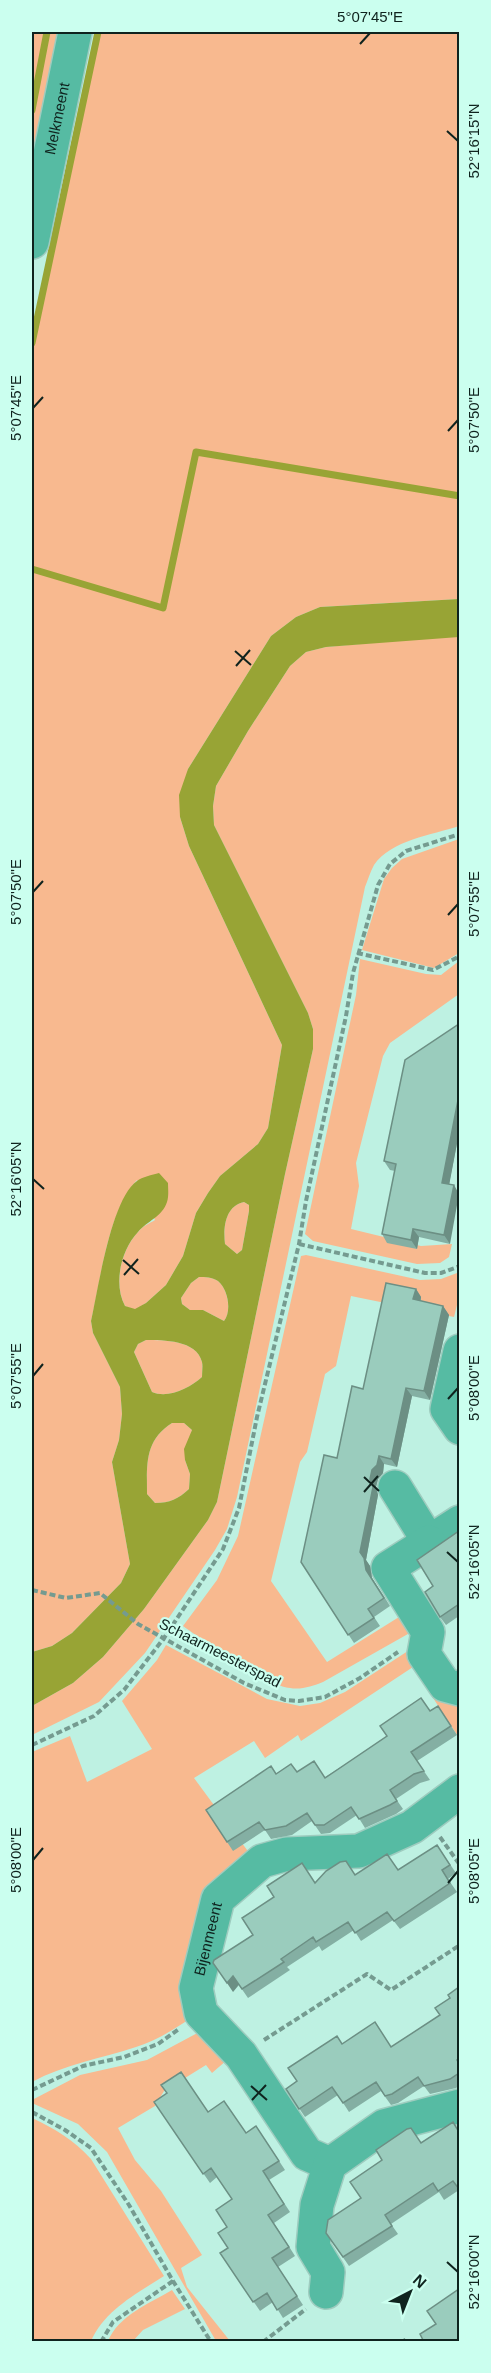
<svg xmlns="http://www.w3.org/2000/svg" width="491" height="2373" font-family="Arial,sans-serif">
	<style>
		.green { fill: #f8b98f }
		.water { fill: #98a435; fill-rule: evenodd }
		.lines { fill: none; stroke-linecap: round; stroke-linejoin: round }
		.stream { stroke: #98a435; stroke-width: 7 }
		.minor-casing { stroke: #9eccbf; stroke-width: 36 }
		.path { stroke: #759b90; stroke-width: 4; stroke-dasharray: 6 3; stroke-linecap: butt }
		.minor { stroke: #56bba3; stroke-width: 33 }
		.wall { fill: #84afa3 }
		.shaded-wall { fill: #6c8f84 }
		.building { fill: #9accbd; stroke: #6c8f84; stroke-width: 1.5 }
		.ticks { fill: none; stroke: #0f231e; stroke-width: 2 }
		.labels { text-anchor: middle; stroke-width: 4.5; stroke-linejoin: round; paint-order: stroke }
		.street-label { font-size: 15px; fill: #0f231e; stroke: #cbffef }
		.neatline { fill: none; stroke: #0f231e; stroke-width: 2 }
		.ticks-label { font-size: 15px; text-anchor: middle; fill: #0f231e }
	</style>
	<rect width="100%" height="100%" fill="#bef1e2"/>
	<!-- green -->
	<path class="green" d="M32 32H67L32 210Z
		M96 32H459V599L320 607 296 617 271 636 188 769 180 817 189 846 282 1045 268 1128 258 1144 220 1176 208 1193 196 1213 183 1256 166 1285 146 1303 135 1310 125 1306C113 1284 121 1249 139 1231 143 1226 150 1223 155 1220L137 1180C108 1211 101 1279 91 1321L93 1333 120 1387 122 1414 119 1440 112 1462 130 1564 121 1583 72 1633 52 1646 32 1652V349Z
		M450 636 459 637V826C432 835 391 840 374 865 370 872 368 880 365 887L237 1497 227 1529 215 1550 145 1653 99 1702 32 1735V1706L73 1683 103 1657 144 1609 208 1520 217 1502 285 1174 313 1049V1029L308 1013 214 825 213 806 216 786 248 731 290 666 306 652 326 647Z
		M459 839V953L434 968 362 950 384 879 392 868 402 859Z
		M360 959 426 974 441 975 459 961V994L390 1043 383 1056 356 1163 359 1186 351 1229 421 1246 452 1244 449 1257 440 1263 417 1264 313 1241 305 1234 356 995Z
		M244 1202 249 1205V1211L242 1250 237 1254 225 1244C223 1228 225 1206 244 1202Z
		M306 1255 420 1280 441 1279 457 1273 459 1275V1297L454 1317 351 1296 336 1366 325 1374 307 1452 300 1462 271 1581 327 1662 407 1612 415 1630 323 1682C313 1686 301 1690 290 1688 264 1685 206 1642 183 1626L217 1580 238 1536 301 1256Z
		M199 1277C205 1277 212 1277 218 1281 228 1289 232 1312 224 1321L203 1310H190L182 1304 181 1298 191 1283Z
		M146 1340C163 1340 197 1340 202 1362 203 1366 202 1372 202 1377 190 1388 168 1399 152 1392L134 1352 138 1344Z
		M172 1423H184L192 1430 185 1460 190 1474 189 1489C178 1499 170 1503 155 1503L147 1494C147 1465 144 1441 172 1423Z
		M166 1645 267 1699 300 1706 320 1703 345 1692 414 1647 459 1698V1738L413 1667 301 1741 298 1735 265 1758 254 1741 194 1778 250 1854 197 2014C178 2027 158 2040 136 2047 100 2059 65 2064 32 2082V1752L70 1736 87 1782 152 1749 122 1701 157 1660Z
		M203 2030 227 2060 212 2073 206 2065 164 2091 155 2106 118 2128 135 2160 161 2191 202 2255 181 2268 187 2287 230 2341H216L107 2152 78 2124 32 2103V2100L80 2075 147 2060Z
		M32 2118C55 2129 73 2139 91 2159L164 2276C136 2294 105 2310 91 2341H32Z
		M172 2290 185 2309 143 2330 133 2341H108C118 2316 150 2303 172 2290Z"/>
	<!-- water -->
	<path class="water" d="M459 599V637L326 647 306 652 290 666 248 731 216 786 213 806 214 825 308 1013 313 1029V1049L285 1174 217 1502 208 1520 144 1609 103 1657 73 1683 32 1706V1652L52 1646 72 1633 121 1583 130 1564 112 1462 119 1440 122 1414 120 1387 93 1333 91 1321C98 1290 111 1199 137 1181 142 1177 152 1175 159 1173L168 1183C168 1188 169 1196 167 1202 162 1217 147 1221 138 1232 121 1250 113 1284 125 1306L135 1309 146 1303 166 1285 183 1256 196 1213 208 1193 220 1176 258 1144 268 1128 282 1045 189 846 180 817 179 795 188 769 271 636 296 617 320 607ZM244 1202 249 1205V1211L242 1250 237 1254 225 1244C223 1228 225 1206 244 1202ZM199 1277C205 1277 212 1277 218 1281 228 1289 232 1311 224 1321L203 1310H190L182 1304 181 1298 191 1283ZM146 1340C163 1340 197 1340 202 1362 203 1366 202 1372 202 1377 190 1388 168 1399 152 1392L134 1352 138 1344ZM172 1423H184L192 1430 184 1449 185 1460 190 1474 189 1489C178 1499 170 1503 155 1503L147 1494C147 1465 144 1441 172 1423Z"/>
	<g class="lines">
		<!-- stream -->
		<path class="stream" d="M32 110 47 32
			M32 343 98 32
			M32 569 163 608 196 452 460 496"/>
		<!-- minor casing -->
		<g class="minor-casing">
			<g id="minor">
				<path id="s1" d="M32 242 75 32"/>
				<path d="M460 1351 447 1409 460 1428"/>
				<path d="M395 1487 429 1542 460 1522"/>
				<path d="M429 1542 388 1568 428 1632 424 1654 445 1685 460 1689"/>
				<path id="s2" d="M330 2164 307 2154 241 2055 201 2013 196 1988 218 1899 262 1861 287 1854 359 1851 412 1827 460 1791"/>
				<path d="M326 2292 328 2272 313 2247 317 2205 330 2164 384 2126 460 2106"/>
			</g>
		</g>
		<!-- path -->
		<path class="path" d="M357 953 433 970 460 956
			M299 1244 425 1273H441L460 1266
			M32 1590 66 1598 100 1593 138 1624 244 1683 285 1700 299 1701 325 1697 360 1678 398 1652
			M32 1745 94 1716 124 1690 164 1638 223 1549 239 1508 257 1417 299 1244 306 1201 346 1016 353 973 378 885 390 864 406 851 460 834
			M440 1837 460 1865
			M264 2040 367 1974 391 1990 460 1945
			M32 2090 83 2066 124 2057 158 2044 179 2029
			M32 2112 65 2130 91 2148 129 2205 173 2281 211 2342
			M403 2339 405 2342
			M101 2342 113 2322 173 2281
			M263 2342 306 2309"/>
		<!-- minor -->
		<use href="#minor" class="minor"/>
	</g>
	<!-- wall -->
	<path class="wall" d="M459 1133 449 1184 450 1244 419 1237 417 1249 387 1243 382 1234 395 1171 390 1170 384 1161Z
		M416 1289 421 1297V1301L443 1306 449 1315 430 1400 412 1396 397 1467 384 1464 383 1473 378 1479 376 1487 378 1495 366 1560 370 1566 372 1578 390 1606 374 1617 380 1626 354 1643 301 1562 337 1458 363 1389Z
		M459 1531V1616L446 1625 440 1617 433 1586Z
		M438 1706 457 1735 417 1761 430 1780 420 1783 396 1799 403 1809 396 1814 365 1828 357 1815 330 1833 321 1834 312 1821 292 1835 271 1839 265 1830 233 1851 206 1810 276 1774 297 1772 325 1777Z
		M437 1845 456 1873 448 1879 457 1892 400 1929 393 1920 361 1941 354 1930 322 1951 319 1946 287 1967 290 1970 248 1998 239 1985 233 1992 253 1935 315 1883 356 1875 398 1870Z
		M459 1987V2086L456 2088 430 2094 424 2086 398 2103 391 2105 381 2091 349 2112 338 2095 305 2117 286 2089 297 2081 391 2047 440 2015 450 1998Z
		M154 2102 208 2112 246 2133 256 2126 285 2170 269 2180 290 2212 274 2223 295 2256 278 2267 303 2305 283 2318 273 2302 260 2311 220 2253 228 2248 227 2227 232 2199 217 2177 210 2183Z
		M459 2131V2190L444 2200 439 2192 391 2224 398 2234 349 2266 326 2233 361 2198 421 2143Z"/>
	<!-- shaded-wall -->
	<path class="shaded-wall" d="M459 1095V1133L448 1191 442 1183Z
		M454 1185 459 1194 450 1244 444 1235Z
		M413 1229 419 1237 417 1249 411 1240Z
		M416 1289 421 1297 419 1307 413 1299Z
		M443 1306 449 1315 430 1400 424 1391Z
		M406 1388 412 1396 397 1467 391 1459Z
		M379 1456 384 1464 383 1473 378 1479 376 1487 378 1495 366 1560 370 1566 372 1578 390 1606 366 1570 360 1552 370 1479 372 1470Z
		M233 1976 239 1984 233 1992 227 1983Z"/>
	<!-- building -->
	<path class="building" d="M459 1024V1095L442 1183 454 1185 444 1235 413 1229 411 1240 382 1234 396 1164 384 1161 405 1060Z
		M386 1283 416 1289 413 1299 443 1306 424 1391 406 1388 391 1459 379 1456 377 1465 372 1470 370 1479 373 1487 360 1552 364 1558 366 1570 384 1598 368 1609 374 1618 348 1635 301 1562 324 1455 337 1458 352 1386 363 1389Z
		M459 1531V1604L440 1617 425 1592 433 1586 417 1560Z
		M421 1698 430 1711 438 1706 451 1726 411 1752 424 1771 414 1774 390 1790 397 1801 390 1805 359 1819 351 1807 324 1825H315L307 1813 286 1826 265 1830 259 1822 227 1842 206 1810 271 1766 276 1774 291 1764 297 1772 314 1761 325 1778 387 1736 380 1726Z
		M437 1845 450 1865 442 1870 450 1883 394 1921 387 1912 355 1933 348 1922 316 1942 313 1937 281 1959 284 1962 242 1989 233 1976 227 1983 213 1963 214 1960 253 1935 242 1918 274 1897 267 1886 302 1863 315 1883 326 1871 340 1862 346 1861 355 1875 387 1854 398 1870Z
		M459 1987V2058L457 2060 459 2064V2073L450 2079 424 2086 418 2077 392 2094 385 2096 376 2082 343 2103 332 2087 299 2109 286 2089 297 2081 288 2068 337 2036 342 2044 375 2022 391 2047 440 2015 435 2008 450 1998 448 1995Z
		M181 2072 208 2112 224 2101 246 2133 256 2126 279 2161 263 2171 284 2204 268 2215 289 2247 272 2258 297 2296 277 2310 267 2293 253 2302 220 2253 228 2248 218 2233 227 2227 216 2210 232 2199 211 2168 203 2174 154 2102 167 2093 161 2085Z
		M453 2122 459 2132V2189L453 2181 438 2191 433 2183 385 2215 392 2226 343 2257 326 2233 328 2220 361 2198 350 2182 382 2160 376 2150 407 2129 411 2128 421 2143Z
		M459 2289V2338L454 2342H424L420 2334 436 2324 427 2311Z"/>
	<!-- ticks -->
	<path class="ticks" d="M360 44 370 33M447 131 458 141M33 408 43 397M448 431 458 420M235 651 251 665M236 666 250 650M33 892 43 881M448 915 458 904M33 1179 44 1189M123 1260 139 1274M124 1275 138 1259M33 1376 43 1364M448 1399 458 1388M364 1477 379 1491M364 1492 378 1476M447 1552 458 1562M33 1860 43 1848M448 1883 458 1871M251 2086 267 2100M252 2100 266 2085M447 2262 458 2272"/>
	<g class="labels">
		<!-- street labels -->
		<g class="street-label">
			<text dy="5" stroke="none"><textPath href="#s1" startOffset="126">Melkmeent</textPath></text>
			<text transform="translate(220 1653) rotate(27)" y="5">Schaarmeesterspad</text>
			<text dy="5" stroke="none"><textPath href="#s2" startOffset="278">Bijenmeent</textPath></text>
		</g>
	</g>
	<!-- border -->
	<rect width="491" height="2373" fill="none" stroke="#cbffef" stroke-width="66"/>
	<!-- north arrow -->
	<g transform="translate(410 2292) rotate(42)" stroke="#cbffef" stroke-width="4.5" paint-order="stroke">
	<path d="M0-4.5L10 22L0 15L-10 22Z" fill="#0f231e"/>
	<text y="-9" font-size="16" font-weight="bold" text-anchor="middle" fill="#0f231e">N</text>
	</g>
	<rect x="33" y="33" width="425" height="2307" class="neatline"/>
	<g class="ticks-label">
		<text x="370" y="22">5°07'45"E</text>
		<text transform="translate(474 141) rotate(-90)" y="5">52°16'15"N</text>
		<text transform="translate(16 408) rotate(-90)" y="5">5°07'45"E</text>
		<text transform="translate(474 420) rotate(-90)" y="5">5°07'50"E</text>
		<text transform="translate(16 892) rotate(-90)" y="5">5°07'50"E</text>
		<text transform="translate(474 904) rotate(-90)" y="5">5°07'55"E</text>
		<text transform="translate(16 1179) rotate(-90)" y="5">52°16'05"N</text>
		<text transform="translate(16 1376) rotate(-90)" y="5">5°07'55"E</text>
		<text transform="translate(474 1388) rotate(-90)" y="5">5°08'00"E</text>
		<text transform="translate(474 1562) rotate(-90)" y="5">52°16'05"N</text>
		<text transform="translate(16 1860) rotate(-90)" y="5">5°08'00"E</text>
		<text transform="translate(474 1871) rotate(-90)" y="5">5°08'05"E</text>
		<text transform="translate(474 2272) rotate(-90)" y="5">52°16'00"N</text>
	</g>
</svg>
